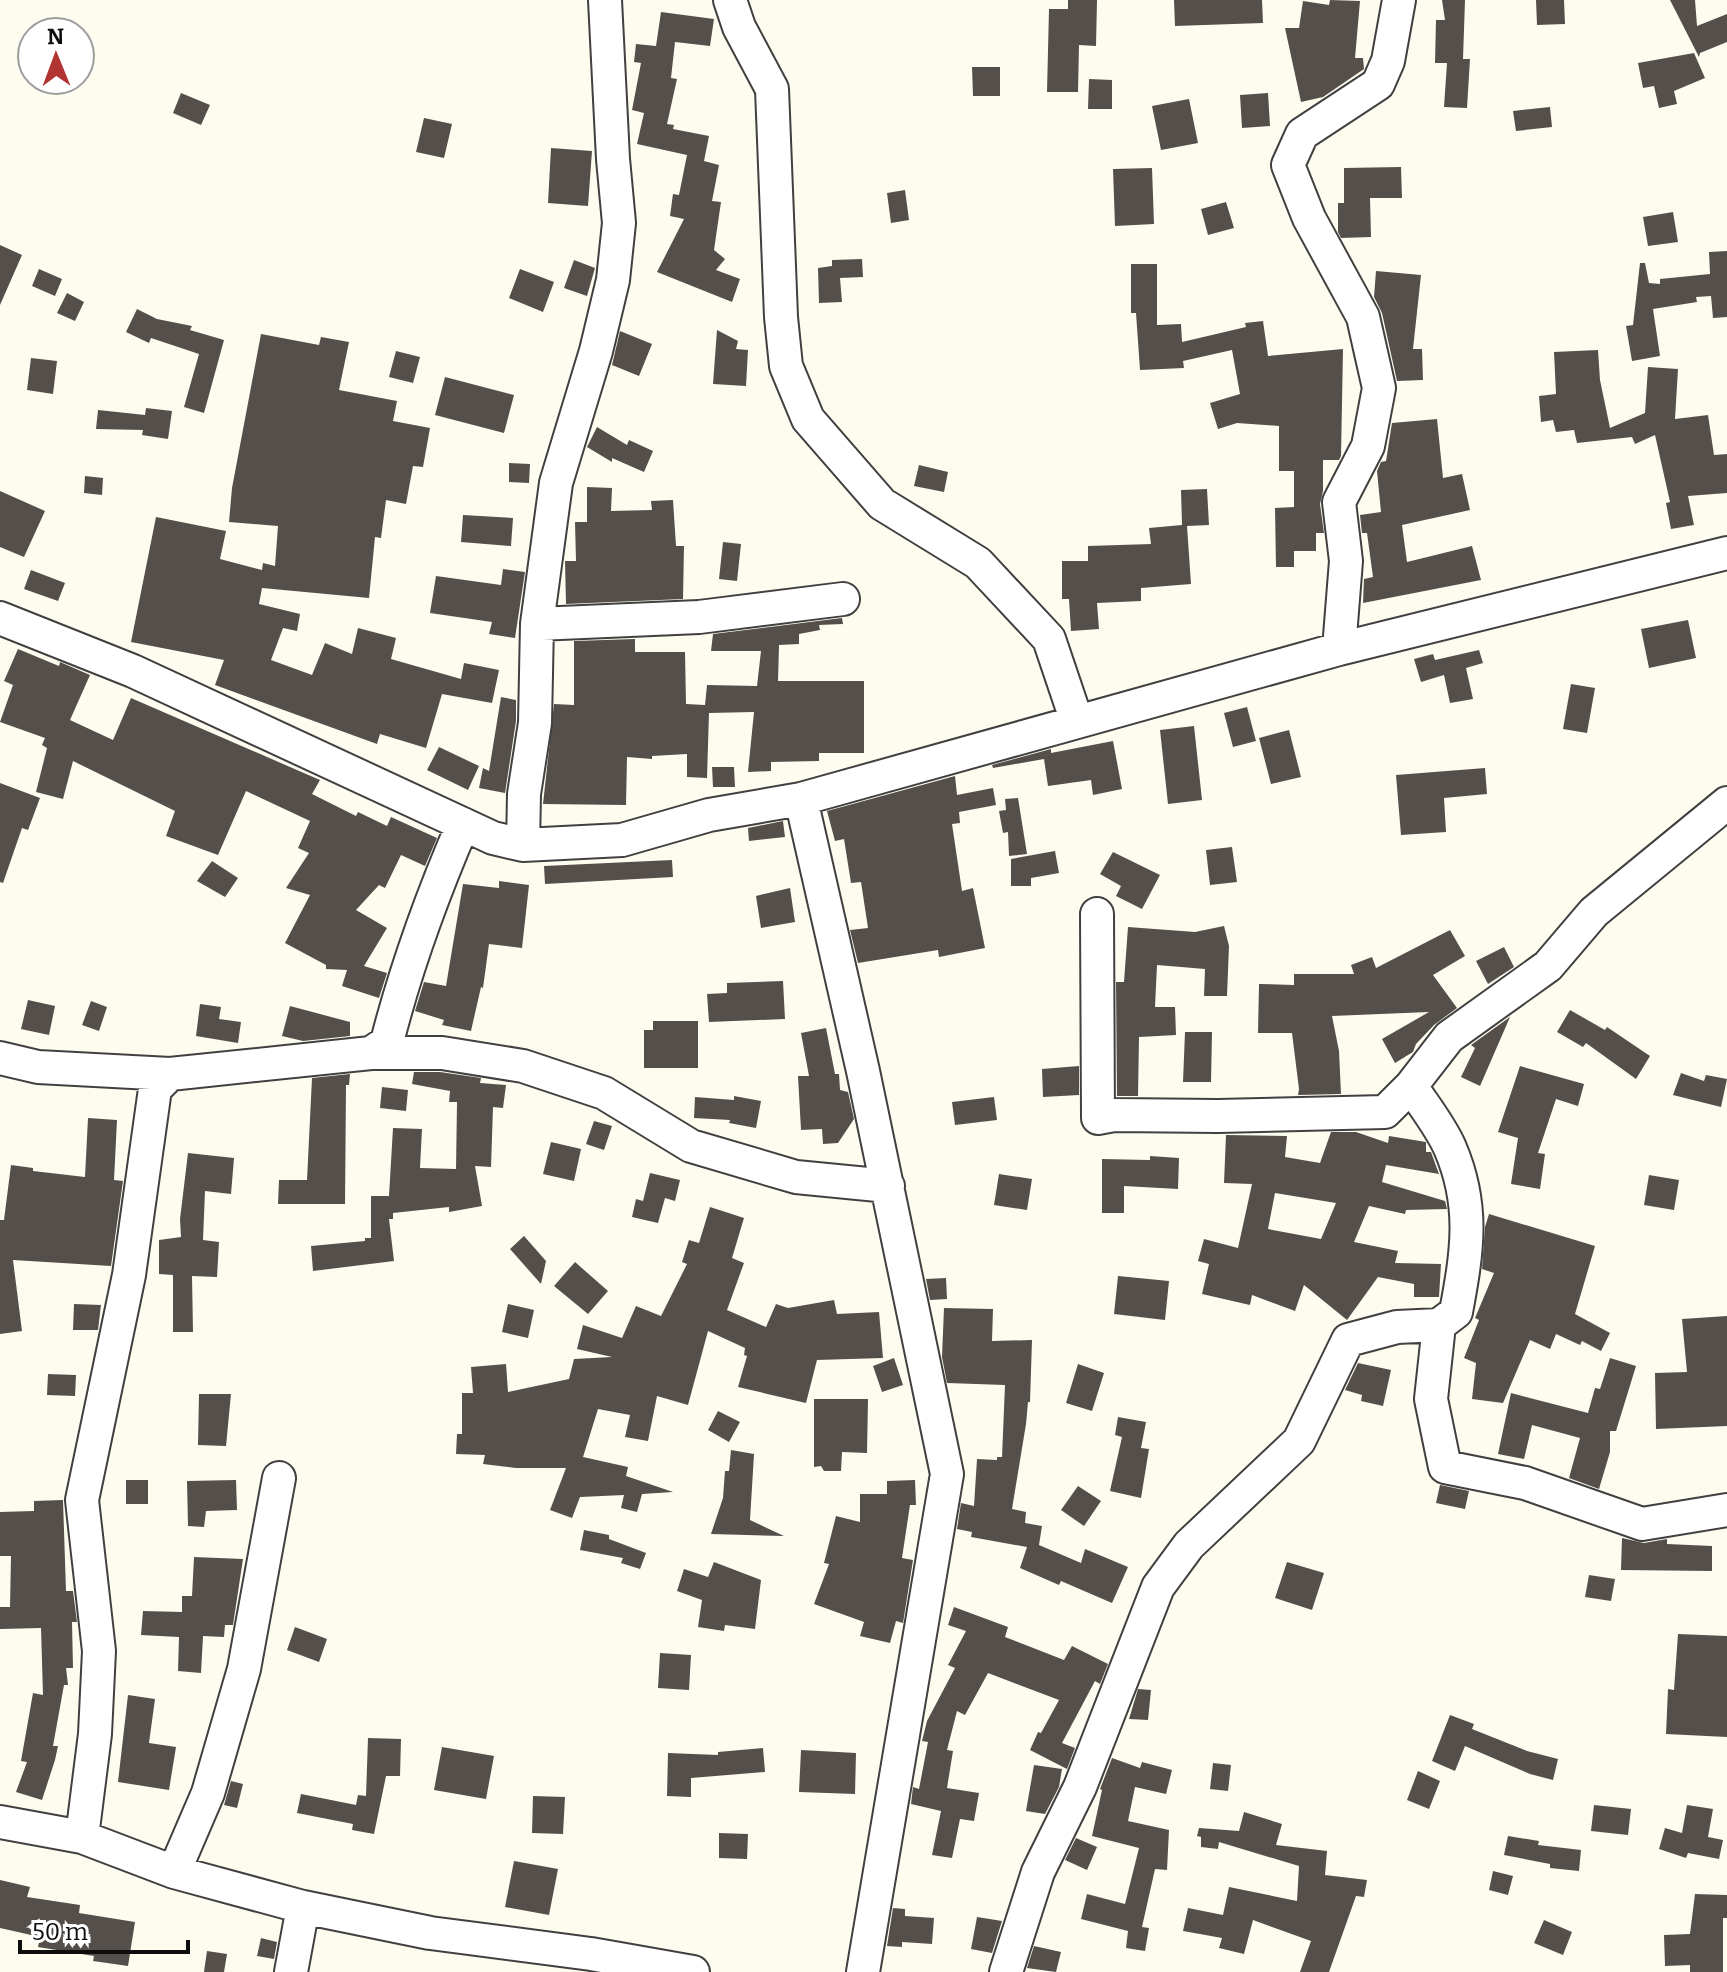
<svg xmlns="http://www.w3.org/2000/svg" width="1727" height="1972" font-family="Bitter,serif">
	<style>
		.building { fill: #554f4b; fill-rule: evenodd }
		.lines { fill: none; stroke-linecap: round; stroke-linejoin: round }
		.minor-casing { stroke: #404040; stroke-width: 36 }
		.minor { stroke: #fff; stroke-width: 32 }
	</style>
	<rect width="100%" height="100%" fill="#fefcef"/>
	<!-- building -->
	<path class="building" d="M1068 0H1097L1096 46 1079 45 1078 92H1047L1049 9H1068Z
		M1174 0H1262L1263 23 1175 26Z
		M1330 0 1360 1 1355 58H1363L1364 69 1323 97 1301 102 1285 28H1299L1303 1 1329 5Z
		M1442 0H1465L1463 59H1470L1467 108 1444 107 1447 63H1435L1436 20H1445Z
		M1536 0H1564L1565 24 1537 25Z
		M1670 0H1695L1697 26 1727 14V42L1700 53 1699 57Z
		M661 12 714 19 710 46 675 42 671 78 677 79 667 124 674 125 673 129 709 136 704 161 719 165 712 201 721 202 714 250 725 259 716 270 740 279 732 302 657 272 684 219 670 216 673 194 679 195 687 155 637 144 644 113 632 110 641 63 634 62 636 44 656 46Z
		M1694 53 1705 78 1674 91 1677 104 1659 108 1654 86 1643 88 1638 63Z
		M972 67H1000V96H973Z
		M1089 79 1112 80V109H1088Z
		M181 93 210 105 201 125 173 113Z
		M1268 93 1270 126 1242 128 1240 95Z
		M1189 99 1198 143 1161 150 1152 106Z
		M1550 107 1552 127 1516 131 1513 111Z
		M424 118 452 124 444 158 416 152Z
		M551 148 592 151 588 206 548 203Z
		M1401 167 1402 198H1370L1371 237 1341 238 1338 232V203H1344V168Z
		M1152 168 1154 224 1115 226 1113 169Z
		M905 190 909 220 891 223 887 193Z
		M1226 202 1234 228 1208 235 1201 209Z
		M1673 212 1678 242 1648 246 1643 217Z
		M0 245 22 255 0 305Z
		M1727 251V317L1713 318 1711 296 1696 297 1697 302 1653 309 1660 356 1632 361 1626 326 1633 325 1640 263H1645L1649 283 1660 284V279L1710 274 1709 252Z
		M862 259 863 277 840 278 842 302 819 303 818 268 832 266V260Z
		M574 260 595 268 587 296 564 288Z
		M1131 264H1157V325L1181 324 1182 342 1246 327 1245 323 1263 321 1268 356 1343 349 1341 456 1339 460H1323V491L1320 504 1324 533H1316V551H1294V567H1276L1275 508 1294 507V471H1279V426L1237 423 1218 429 1210 403 1240 394 1232 350 1183 361 1184 368 1140 370 1136 313H1131Z
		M39 269 62 279 55 296 32 286Z
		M520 269 554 282 543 312 509 298Z
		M1376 271 1421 275 1413 349H1422L1423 380 1397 381 1382 313 1374 297Z
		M67 293 84 302 75 321 57 313Z
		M137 309 157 319 192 326 190 330 224 340 204 413 184 407 199 354 151 338 149 343 126 332Z
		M717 330 738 341 736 349 748 350 746 386 713 384Z
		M620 331 652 344 639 376 612 365Z
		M261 334 319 345 321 337 349 342 339 390 397 401 393 421 430 428 423 467 413 466 406 504 386 500 381 538 375 537 369 598 262 588 259 604 300 614 297 631 283 628 271 660 312 675 325 643 352 654 358 628 396 638 391 659 461 679 464 663 499 670 492 703 442 694 426 748 380 734 377 744 215 685 224 660 131 642 156 517 226 531 220 559 262 570 263 563 275 566 278 526 229 522 232 488Z
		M1598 350 1600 380 1610 428 1645 413 1648 367 1678 369 1675 419 1708 415 1714 455 1727 454V493L1688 496 1694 525 1671 529 1666 503 1670 502 1655 435 1635 444 1632 437 1577 443 1574 430 1556 432 1553 420 1541 422 1539 396 1556 394 1554 352Z
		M396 351 420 357 413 383 389 377Z
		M31 358 57 361 53 394 27 390Z
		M445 377 514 395 504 433 435 415Z
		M146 408 172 411 168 439 142 435 143 430 96 429 98 410 145 415Z
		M1437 419 1443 478 1462 474 1470 510 1402 525 1407 562 1472 546 1481 580 1363 603 1364 579 1373 577 1367 533H1362L1360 515 1381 512 1377 471 1381 462 1386 461 1392 423Z
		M597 427 627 445 629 440 653 451 644 472 612 458V462L587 447Z
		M509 463 530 464 529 483 509 482Z
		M919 465 948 472 944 492 914 486Z
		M85 476 103 478 102 495 84 493Z
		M587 487 612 488 611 511 652 510 651 501 673 500 676 546H684L683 599 566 604 565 561H576L575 522H587Z
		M1207 489 1209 525 1187 526 1191 584 1141 588V601L1097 603 1099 629 1071 631 1069 599H1062V561H1088V546L1151 544 1149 528 1182 525 1181 490Z
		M0 491 45 511 24 557 0 547Z
		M463 515 513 518 511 546 461 542Z
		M723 542 741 544 737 581 719 579Z
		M503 569 525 572 515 638 489 634 492 622 430 613 436 576 501 585Z
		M31 570 65 583 58 601 24 589Z
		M842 618 843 624 819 625 820 630 799 634V644L779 645 778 681H864V753H819V761L771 762V771L748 772 754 712 709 713 707 778 687 777V754L652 756V759L627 757 626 805 543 804 554 704 574 705V641L635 639V652H685L686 704 705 705 707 685 757 686 761 651H711L713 634Z
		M1688 620 1696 658 1649 668 1641 629Z
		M18 649 59 666 60 662 90 675 70 720 113 740 131 698 320 780 312 794 356 816 358 812 387 826 391 817 437 838 425 866 401 855 385 888 379 885 356 910 387 928 364 966 387 973 379 998 342 986 347 970 326 969V965L285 943 310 895 286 888 309 853 298 848 310 821 246 791 218 855 166 836 175 811 73 761 63 799 36 792 47 748 42 745 45 738 0 722 13 685 4 681Z
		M1479 650 1483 663 1466 668 1473 699 1450 703 1444 675 1421 682 1414 659 1433 654 1435 660Z
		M1571 684 1595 688 1587 733 1563 729Z
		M501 697 516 700V721L505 793 479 788 483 768 489 771Z
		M1247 707 1256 741 1233 747 1224 713Z
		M1194 726 1202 800 1168 804 1160 730Z
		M1289 730 1301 777 1271 784 1259 738Z
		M1113 741 1122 789 1093 795 1091 780 1048 786 1044 759 993 768 992 765 1051 749V753Z
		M439 747 479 766 468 790 427 770Z
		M712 767H734L735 787H713Z
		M1485 768 1487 794 1444 798 1446 832 1401 835 1396 775Z
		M955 776 957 795 993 788 996 805 959 812 960 823 952 824 962 891 973 888 985 948 939 957 938 950 858 963 850 930 868 928 861 882 851 883 844 839 835 841 827 811Z
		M0 783 40 798 28 830 22 828 3 883 0 882Z
		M1018 798 1027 854 1009 856 1008 832 1003 833 999 811 1006 810 1005 799Z
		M783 821 785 837 749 841 748 828Z
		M1232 847 1237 882 1210 885 1206 850Z
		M1055 851 1059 873 1031 878V886H1011V859Z
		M1113 852 1160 875 1142 909 1116 896 1121 886 1100 874Z
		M672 860 673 877 545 884 544 866Z
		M212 861 238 878 225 897 197 881Z
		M499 881 529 885 522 948 489 944 483 988 481 987 471 1031 442 1025 444 1020 415 1011 424 982 446 986 463 884 499 888Z
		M790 888 795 922 761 928 756 896Z
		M1224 926 1229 946 1227 996H1204L1205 969 1157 965 1155 1007H1175L1176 1035 1139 1037 1138 1096H1117L1116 982H1124L1128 927 1195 932Z
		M1450 930 1465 956 1433 975 1457 1008 1434 1025 1416 1044 1413 1052 1395 1063 1382 1039 1429 1012 1332 1016 1339 1051 1341 1094 1298 1095 1299 1089 1292 1033H1258L1259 984 1294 985V974H1354L1351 965 1372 957 1376 968Z
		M1504 947 1514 967 1488 984 1476 961Z
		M783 981 785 1019 709 1022 707 994 727 993V983Z
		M28 1000 55 1006 49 1035 21 1029Z
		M91 1001 107 1007 99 1031 82 1025Z
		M200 1004 221 1007 219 1019 241 1022 238 1043 196 1036Z
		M290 1006 350 1022V1036L303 1041 282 1036Z
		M1570 1010 1605 1030 1607 1027 1650 1056 1636 1079 1586 1043 1583 1047 1557 1032Z
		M1510 1017 1480 1086 1461 1077 1475 1048 1471 1045Z
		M653 1021H698V1068H644V1030H653Z
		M826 1028 835 1074H839L840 1090 848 1092 854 1119 838 1143 823 1144 822 1129 801 1130 798 1076H809L801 1033Z
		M1185 1032H1212L1211 1082H1183Z
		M1079 1066V1095L1043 1097 1042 1069Z
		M1520 1066 1584 1084 1578 1106 1556 1099 1538 1153 1545 1154 1540 1189 1511 1184 1518 1138 1498 1132Z
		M414 1072H440L481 1078 480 1083 506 1085 503 1108 493 1107 491 1167 475 1166 482 1206 449 1212V1207L393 1213V1219H389L394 1261 313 1271 311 1246 365 1241V1238H371V1196H389L393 1128 422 1129 420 1168 456 1169 457 1102H449L450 1091 412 1084Z
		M1681 1073 1704 1081 1706 1075 1727 1079 1721 1107 1673 1095Z
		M350 1074 349 1085H346L345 1204H278L279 1180H307L312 1078Z
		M382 1087 408 1090 406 1111 380 1108Z
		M734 1096 761 1101 756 1128 729 1123 730 1120 694 1118 695 1097 734 1100Z
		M994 1097 997 1120 955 1125 952 1102Z
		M88 1118 117 1120 114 1180 123 1181 111 1266 13 1260 22 1331 0 1334V1220H4L11 1165 33 1168V1171L85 1177Z
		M594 1121 612 1126 604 1150 586 1144Z
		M1331 1132H1356L1388 1143 1389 1136 1426 1142V1152H1431L1439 1174 1386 1165 1382 1182 1445 1201 1447 1209 1406 1210 1405 1214 1369 1206 1354 1242 1398 1251 1395 1263 1441 1264 1439 1297H1414V1284L1378 1277 1347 1320 1304 1285 1295 1311 1252 1295 1250 1305 1202 1294 1209 1264 1198 1261 1204 1239 1238 1248 1252 1184 1224 1183 1226 1135 1287 1136 1285 1157 1320 1163ZM1275 1193 1336 1203 1321 1239 1268 1229Z
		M551 1142 581 1149 574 1181 543 1174Z
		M188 1153 234 1158 231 1194 205 1191 203 1240 219 1242 217 1277 192 1276 193 1332H173V1275L159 1274V1240L181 1237 180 1219Z
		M1150 1156 1179 1158 1178 1189 1124 1186V1213H1102V1159L1150 1160Z
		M650 1173 680 1180 675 1201 665 1198 658 1223 632 1217 636 1199 643 1201Z
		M999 1174 1032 1179 1027 1210 994 1205Z
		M1649 1175 1679 1180 1674 1210 1644 1205Z
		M710 1207 744 1218 732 1258 744 1263 727 1310 766 1327 776 1304 788 1308 834 1300 837 1314 879 1312 883 1358 817 1360 806 1403 738 1387 747 1356 744 1355 745 1348 708 1331 688 1405 657 1396 648 1441 625 1437 630 1415 598 1409 583 1457 628 1467 626 1476 673 1492 642 1494 637 1512 621 1508 624 1495 580 1497 572 1518 550 1510 566 1468H516L483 1464 485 1455 456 1454 457 1434H462V1393H473L471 1367 506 1364 508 1392 569 1379 574 1359 612 1357 577 1349 583 1325 622 1338 636 1306 661 1316 687 1264 682 1262 689 1240 699 1243Z
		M1489 1214 1595 1246 1575 1314 1610 1333 1601 1351 1582 1341 1580 1345 1556 1334 1550 1349 1530 1340 1503 1403 1472 1399 1476 1363 1464 1358 1479 1320 1475 1318 1494 1273 1482 1269 1485 1227Z
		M524 1236 546 1261 541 1284 510 1249Z
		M575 1262 608 1291 588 1314 554 1286Z
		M1118 1276 1169 1281 1165 1320 1114 1314Z
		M946 1278 947 1299 930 1300 926 1279Z
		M74 1304 101 1305 98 1330H73Z
		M508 1304 534 1310 528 1338 502 1332Z
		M944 1308 993 1309 992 1341 1032 1340 1030 1402H1028L1026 1424 1012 1509 1026 1512 1025 1523 1042 1526 1039 1545 1081 1563 1085 1549 1128 1567 1112 1603 1061 1581 1059 1585 1020 1568 1027 1547 971 1537 972 1532 957 1529 961 1503 974 1506 977 1459 997 1460V1457H1002L1005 1385 947 1383 942 1357Z
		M1727 1316V1426L1656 1429 1655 1373 1687 1372 1682 1319Z
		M894 1358 903 1385 882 1392 873 1366Z
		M1610 1358 1636 1366 1616 1431H1610V1452L1599 1489 1569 1478 1580 1438 1532 1425 1524 1459 1498 1454 1511 1393 1588 1413 1595 1388 1600 1389Z
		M1358 1363 1391 1370 1383 1406 1361 1401 1362 1395 1345 1390Z
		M1078 1364 1104 1373 1092 1411 1066 1403Z
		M48 1374 76 1375 75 1396 47 1395Z
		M199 1394H231L226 1446 198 1445Z
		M814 1399H868L867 1453 842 1452 841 1471H824L821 1466 814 1467Z
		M718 1411 740 1422 729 1442 708 1430Z
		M1118 1417 1146 1422 1141 1448 1149 1449 1141 1498 1110 1491 1122 1437 1115 1435Z
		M731 1450 754 1454 750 1520 784 1536 711 1534 723 1498 725 1471H729Z
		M126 1480H148V1504H126Z
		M236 1480 237 1510 206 1511 204 1527 188 1526 187 1481Z
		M915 1480 916 1505H910L902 1558 913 1560 903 1623 896 1621 890 1643 860 1636 864 1622 814 1604 829 1564 824 1563 836 1516 860 1522V1494H887V1481Z
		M1440 1485 1469 1491 1465 1509 1436 1503Z
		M1078 1486 1101 1501 1084 1526 1061 1510Z
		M63 1500 66 1591H73L77 1622H72L73 1668H66L68 1685H64L53 1746H58L55 1760 42 1800 16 1792 27 1762 21 1761 33 1693 43 1695 41 1628 0 1629V1607H10L11 1556H0V1512L34 1511V1501Z
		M584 1530 609 1535V1539L646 1553 640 1569 621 1563 623 1558 580 1550Z
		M1622 1538 1644 1543 1667 1539V1544L1712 1546V1571L1621 1570Z
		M194 1557 243 1559 233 1625H225L224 1637 203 1636 201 1673 178 1671 179 1637 141 1635 143 1611 182 1612V1596H192Z
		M714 1562 761 1580 755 1629 725 1625 724 1631 698 1627 702 1600 677 1591 684 1569 708 1577Z
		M1287 1562 1324 1573 1312 1610 1275 1598Z
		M1589 1575 1615 1579 1611 1601 1585 1597Z
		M954 1607 1008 1627 1005 1637 1064 1660 1072 1646 1108 1664 1100 1684 1095 1681 1062 1743 1075 1748 1067 1769 1030 1750 1038 1732 1041 1733 1059 1700 988 1673 965 1715 957 1711 947 1750 953 1751 947 1788 979 1793 974 1821 960 1819 952 1858 932 1855 941 1811 911 1804 913 1787 919 1789 928 1742 922 1741 927 1721 955 1668 948 1665 966 1631 948 1625Z
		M295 1627 327 1639 319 1662 287 1650Z
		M1678 1634 1727 1636V1737L1666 1734 1668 1689 1674 1690Z
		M660 1653 691 1655 689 1690 658 1688Z
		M1138 1689 1151 1690 1148 1720 1129 1719Z
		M128 1695 155 1699 149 1743 176 1747 169 1790 118 1782Z
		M1450 1715 1474 1724 1472 1729 1527 1751 1558 1759 1553 1780 1530 1774 1465 1746 1455 1771 1432 1761Z
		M368 1738 401 1739 400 1776H386L374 1834 352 1830 353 1824 297 1813 301 1794 356 1805 358 1795 366 1796Z
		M442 1747 494 1756 486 1799 434 1790Z
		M763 1748 765 1772 691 1778V1797L667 1796 668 1753 718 1755V1752Z
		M801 1750 856 1753 855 1794 799 1792Z
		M1112 1758 1140 1768 1142 1762 1172 1770 1166 1794 1135 1787 1128 1821 1169 1830 1167 1870 1155 1869 1142 1927 1149 1928 1145 1951 1126 1948 1128 1931 1081 1919 1087 1894 1125 1904 1139 1848 1092 1836 1102 1790 1100 1789Z
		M1213 1763 1231 1765 1228 1791 1210 1789Z
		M1034 1765 1062 1769 1059 1787 1045 1814 1026 1811Z
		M1418 1771 1440 1781 1429 1809 1407 1800Z
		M231 1781 243 1784 237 1808 224 1805Z
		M533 1796 565 1797 563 1834 532 1833Z
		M1594 1805 1631 1809 1628 1835 1591 1831Z
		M1687 1805 1713 1809 1708 1837 1723 1840 1719 1859 1688 1853 1686 1858 1659 1849 1665 1828 1682 1833Z
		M1244 1812 1282 1824 1276 1845 1327 1851 1325 1875 1367 1880 1364 1897 1356 1896 1329 1972H1300L1311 1941 1253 1920 1244 1954 1219 1948 1222 1938 1183 1931 1188 1908 1223 1915 1229 1887 1297 1901 1299 1866 1219 1842 1218 1849 1201 1847V1837L1197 1836 1199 1828 1239 1831Z
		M719 1833 748 1834 747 1859 719 1858Z
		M1508 1836 1539 1841 1538 1845 1581 1850 1579 1871 1550 1868V1864L1504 1855Z
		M1076 1838 1097 1847 1087 1870 1065 1860Z
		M514 1861 558 1869 549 1915 505 1907Z
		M1493 1871 1513 1876 1508 1895 1489 1890Z
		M0 1880 30 1887 27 1897 80 1905 79 1913 135 1922 128 1966 93 1961 94 1956 38 1947 40 1937 0 1928Z
		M1695 1894 1727 1895V1918H1723V1972H1690V1965L1665 1966 1664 1935 1690 1934Z
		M893 1908 905 1909V1916L934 1918 932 1944 902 1942V1947L887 1946Z
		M977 1917 1002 1921 992 1953 971 1949Z
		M1544 1920 1572 1932 1563 1955 1534 1943Z
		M261 1938 277 1942 274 1959 257 1956Z
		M1034 1946 1061 1952 1056 1972 1027 1968Z
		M207 1951 227 1954 224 1972H204Z"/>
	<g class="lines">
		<!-- minor casing -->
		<g class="minor-casing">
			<path id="minor" d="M730 0 739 27 772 89 781 317 786 366 808 419 882 504 978 563 1049 639 1077 722
				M0 618 133 671 493 838 523 845 622 840 709 815 801 799 1339 649 1727 553
				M537 624 699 617 843 599
				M1339 649 1346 561 1339 502 1368 446 1379 388 1363 317 1309 218 1288 165 1302 134 1378 84 1388 61 1399 0
				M801 799 863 1071 947 1474 863 1972
				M523 845 524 794 535 723 537 624 556 483 596 351 613 280 619 223 613 159 605 0
				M1097 914 1098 1118 1114 1115 1218 1116 1385 1112 1411 1086
				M371 1053H442L523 1066 604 1093 691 1146 796 1177 888 1186
				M0 1058 38 1067 170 1074
				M1439 1325 1431 1399 1445 1467 1525 1483 1642 1524 1727 1510
				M0 1822 82 1837 174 1872 303 1907 430 1933 591 1954 693 1972
				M82 1837 95 1734 99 1651 82 1500 129 1275 155 1089 170 1074 371 1053 387 1042C406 967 432 896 463 824
				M174 1872 208 1793 244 1669 279 1478
				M291 1972 303 1907
				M1006 1972 1038 1872 1080 1787 1158 1587 1189 1545 1299 1441 1348 1340 1397 1327 1439 1325 1456 1312C1467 1253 1475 1206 1450 1148 1441 1127 1424 1106 1411 1086L1449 1037 1548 966 1594 912 1727 803"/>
		</g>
		<!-- minor -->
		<use href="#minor" class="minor"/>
	</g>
	<!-- north arrow -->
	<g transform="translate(56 56) rotate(359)"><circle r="38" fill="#ffffff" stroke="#9e9e9e" stroke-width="2"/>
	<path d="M0-6L14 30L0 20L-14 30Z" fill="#b13332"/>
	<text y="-12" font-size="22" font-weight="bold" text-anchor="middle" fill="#0d0d0d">N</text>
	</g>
	<!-- scale -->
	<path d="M20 1940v12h168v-12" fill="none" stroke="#0d0d0d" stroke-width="4"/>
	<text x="32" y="1940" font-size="24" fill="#0d0d0d" stroke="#ffffff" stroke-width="6" paint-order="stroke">50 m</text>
</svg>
